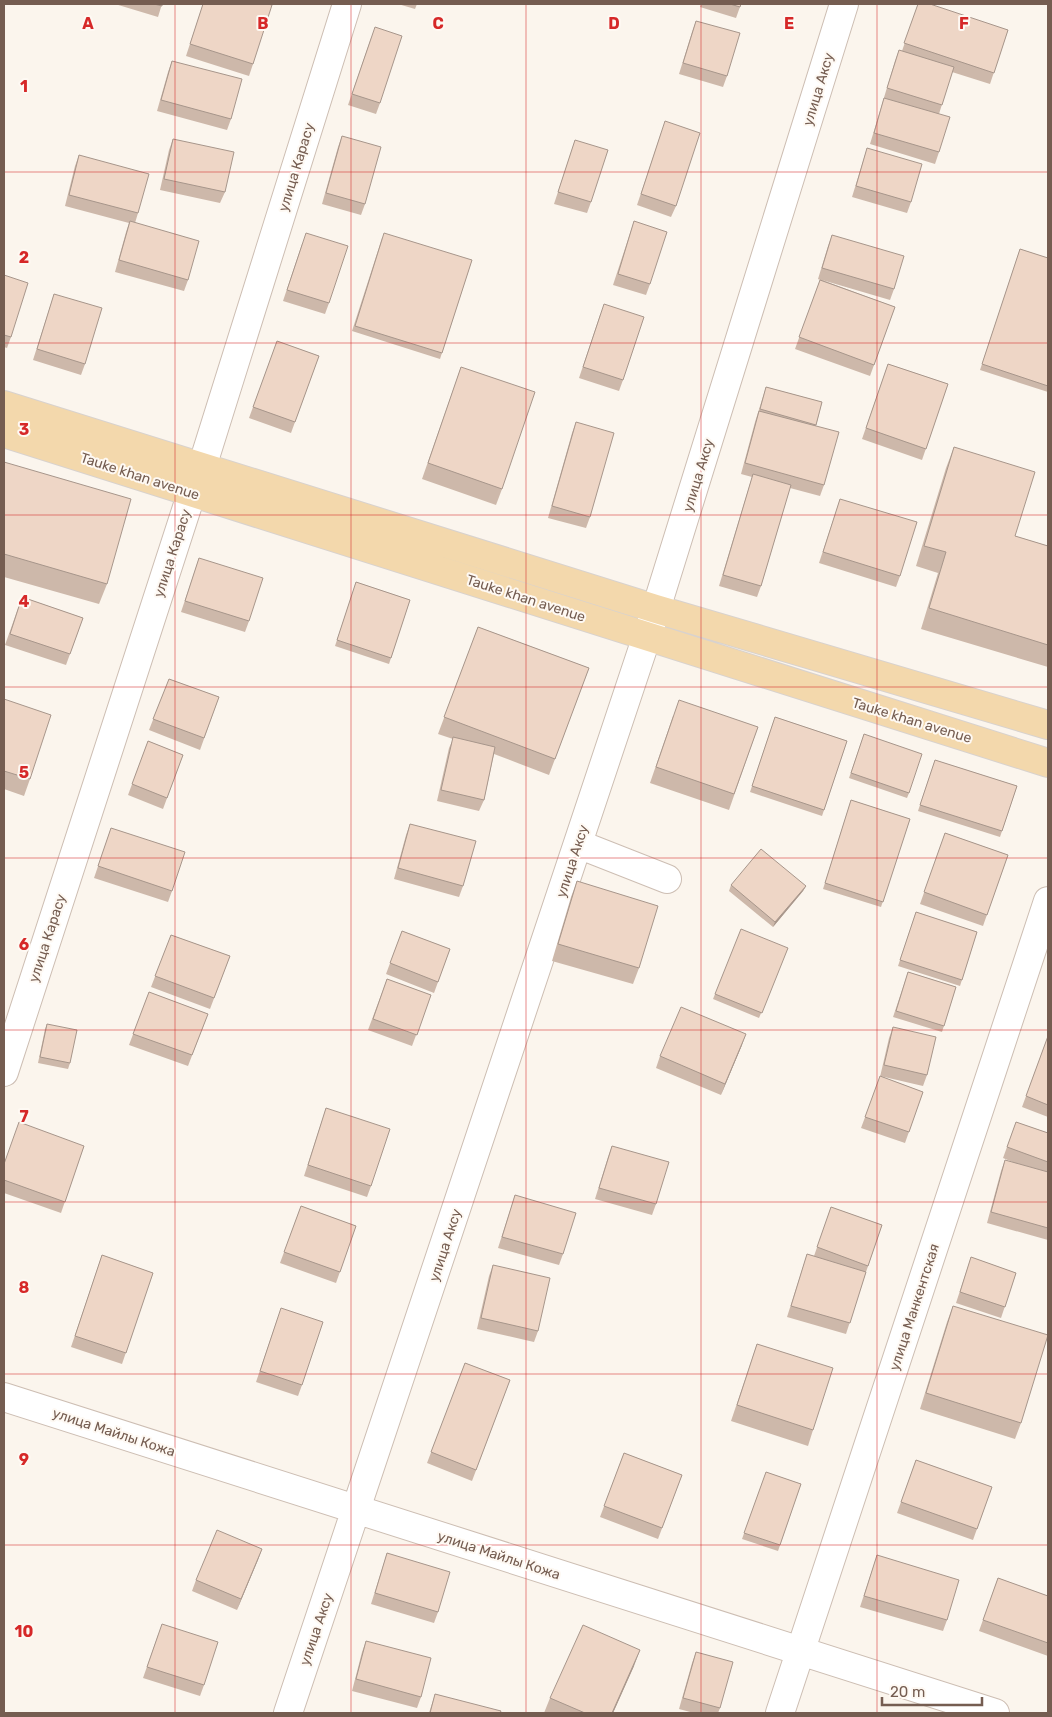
<svg xmlns="http://www.w3.org/2000/svg" width="1052" height="1717" font-family="Rubik,sans-serif">
	<style>
		.lines { fill: none; stroke-linecap: round; stroke-linejoin: round }
		.minor-casing { stroke: #cdbeb3; stroke-width: 30 }
		.major-casing { stroke: #d8d2ce; stroke-width: 30 }
		.minor { stroke: #fff; stroke-width: 28 }
		.major { stroke: #f3d8ac; stroke-width: 28 }
		.wall { fill: #cdb8aa }
		.shaded-wall { fill: #a7968b }
		.building { fill: #eed6c6; stroke: #a7968b }
		.grid { fill: none; stroke: #d62828; stroke-width: 1; stroke-opacity: 0.55 }
		.labels { text-anchor: middle; stroke-width: 4; stroke-linejoin: round; paint-order: stroke }
		.street-label { font-size: 14px; fill: #755d51; stroke: #fef9f3 }
		.grid-label { font-size: 16px; text-anchor: middle; font-weight: bold; fill: #d62828; stroke: #fef9f3; stroke-width: 4; stroke-linejoin: round; paint-order: stroke }
	</style>
	<rect width="100%" height="100%" fill="#fbf5ed"/>
	<g class="lines">
		<!-- minor casing -->
		<g class="minor-casing">
			<path id="minor" d="M578 844 667 879
				M4 1072 192 492 202 467 347 4
				M4 1397 995 1713
				M288 1713 656 609 844 4
				M780 1713 1048 901"/>
		</g>
		<!-- major casing -->
		<g class="major-casing">
			<path id="major" d="M4 405 656 609 1048 725
				M4 433 1048 763"/>
		</g>
		<!-- minor -->
		<use href="#minor" class="minor"/>
		<!-- major -->
		<use href="#major" class="major"/>
	</g>
	<!-- wall -->
	<path class="wall" d="M115 4H162L158 17Z
		M203 4H268L253 64 249 76 186 56Z
		M398 4H417L415 9Z
		M701 4H741L736 18 700 7Z
		M918 4 1008 30 990 84 952 72 939 114V152L935 164 870 144 895 61 899 50 902 51Z
		M696 21 727 76 723 87 679 74 692 32Z
		M371 38 380 103 376 114 348 105Z
		M172 61 231 119 227 130 157 111 168 72Z
		M661 133 676 206 671 217 637 205Z
		M342 136 365 204 361 215 322 204 338 147Z
		M173 139 225 192 220 203 160 190 169 150Z
		M575 140 591 202 587 213 554 204Z
		M867 148 911 202 907 213 852 197Z
		M79 155 138 213 135 223 188 280 184 291 115 272 126 232 129 223 65 206 75 166Z
		M634 221 650 284 646 295 613 285Z
		M832 235 894 289 890 300 822 280 895 307 870 376 795 349 820 280 818 279 828 246Z
		M382 238 472 260 440 359 352 331Z
		M302 244 329 303 325 314 283 301Z
		M1020 249 1048 258V392L980 370Z
		M4 275 11 337 7 348 4 347Z
		M54 294 85 364 81 375 33 360Z
		M600 315 623 380 619 391 579 378Z
		M277 341 319 356 291 433 249 418Z
		M888 364 948 384 922 460 862 439Z
		M461 367 502 489 496 505 422 479Z
		M766 387 822 402 816 426 824 485 820 496 790 488 761 586 757 597 719 586 752 477 741 474 755 422Z
		M576 422 590 517 586 528 548 518 572 433Z
		M954 447 1015 536 1048 546V667L921 629 938 573 916 566 946 468Z
		M4 462 107 584 99 604 4 577Z
		M840 499 900 576 896 587 819 563Z
		M199 558 249 621 245 632 181 612Z
		M356 582 410 600 389 664 335 646Z
		M22 597 83 618 66 665 5 645Z
		M478 627 589 668 549 775 494 754 484 800 479 811 437 801 449 748 453 739 438 734Z
		M169 679 219 697 200 750 149 730Z
		M4 699 30 779 24 796 4 789Z
		M673 716 758 727 729 810 650 783Z
		M775 717 847 741 822 816 750 792Z
		M864 734 909 793 907 798 849 778Z
		M148 741 183 755 163 809 128 795Z
		M935 760 1017 786 1000 837 918 811Z
		M851 800 910 819 881 907 823 889Z
		M410 824 463 886 459 897 394 879 406 835Z
		M111 828 172 891 168 902 94 878Z
		M945 833 1008 855 983 926 920 904Z
		M577 881 639 968 633 984 552 961 571 897Z
		M731 885 806 886 803 891 773 927 729 891Z
		M916 912 977 932 960 986 898 966Z
		M402 931 450 949 434 993 386 974Z
		M171 935 230 956 210 1009 151 987Z
		M788 948 759 1018 713 999 715 994Z
		M908 972 956 987 942 1032 893 1017Z
		M387 979 431 995 412 1046 368 1030Z
		M149 992 208 1014 188 1066 129 1045Z
		M47 1024 70 1063 68 1069 38 1063 45 1029Z
		M893 1027 927 1075 923 1086 880 1076 923 1092 905 1143 861 1128 880 1077 889 1038Z
		M1048 1036V1117L1022 1107Z
		M742 1045 721 1095 656 1068 660 1056Z
		M326 1108 371 1186 367 1197 304 1176Z
		M1016 1122 1048 1133V1240L987 1223 1001 1171 1005 1160 1015 1163 1003 1158Z
		M84 1146 61 1213 4 1193V1164Z
		M612 1146 656 1204 652 1215 595 1199 608 1157Z
		M515 1195 563 1254 559 1265 498 1248Z
		M301 1206 356 1226 336 1283 280 1263Z
		M831 1207 882 1225 866 1272 846 1334 787 1317 807 1254 814 1256Z
		M102 1255 153 1273 122 1364 71 1347Z
		M971 1257 1016 1273 1001 1318 956 1303Z
		M493 1265 538 1331 534 1342 477 1329 489 1276Z
		M953 1306 1021 1423 1015 1439 920 1409 947 1322Z
		M277 1320 302 1385 298 1396 256 1382Z
		M757 1344 813 1430 808 1446 731 1421Z
		M465 1363 510 1380 472 1481 427 1463Z
		M624 1453 682 1475 658 1539 600 1517Z
		M916 1460 992 1487 973 1540 897 1513Z
		M766 1472 801 1484 778 1551 742 1539Z
		M262 1549 237 1610 192 1591 196 1580Z
		M387 1553 438 1612 434 1623 371 1604Z
		M877 1555 947 1620 943 1631 860 1607Z
		M998 1578 1048 1596V1656L979 1631Z
		M158 1635 204 1685 200 1696 143 1678Z
		M366 1641 421 1697 417 1708 352 1691 362 1652Z
		M696 1652 720 1708 718 1713H694L679 1709 692 1663Z
		M634 1666 613 1713H544L550 1698Z
		M435 1694 500 1713H429Z"/>
	<!-- shaded-wall -->
	<path class="shaded-wall" d="M806 886 803 891 773 927 775 922Z
		M746 1034 742 1045 721 1095 725 1084Z
		M262 1549 258 1560 237 1610 241 1599Z
		M640 1650 634 1666 613 1713H612Z"/>
	<!-- building -->
	<path class="building" d="M154 4H162V6Z
		M203 4H268L272 5 253 64 190 44Z
		M730 4H741L740 7Z
		M918 4H930L1008 30 994 73 904 43Z
		M696 21 740 33 727 76 683 63Z
		M375 27 402 36 380 103 352 94Z
		M899 50 954 67 942 105 887 88Z
		M172 61 242 79 231 119 161 100Z
		M884 98 950 117 939 152 874 133Z
		M665 121 700 133 676 206 641 194Z
		M342 136 381 147 365 204 326 193Z
		M173 139 234 152 225 192 164 179Z
		M575 140 608 150 591 202 558 192Z
		M867 148 922 164 911 202 856 186Z
		M79 155 149 174 138 213 69 195Z
		M130 221 199 241 188 280 119 260Z
		M634 221 667 232 650 284 618 274Z
		M306 233 348 246 329 303 287 290Z
		M384 233 472 260 442 353 355 326Z
		M832 235 904 256 894 289 822 268Z
		M1020 249 1048 258V386L982 364Z
		M4 275 28 283 11 337 4 335Z
		M820 280 895 307 874 365 799 337Z
		M54 294 102 308 85 364 37 349Z
		M604 304 644 317 623 380 583 367Z
		M277 341 319 356 295 422 253 407Z
		M888 364 948 384 926 449 866 428Z
		M461 367 535 392 502 489 428 463Z
		M766 387 822 402 816 425 760 409Z
		M759 411 839 432 824 485 745 463Z
		M576 422 614 433 590 517 552 506Z
		M954 447 1035 472 1015 536 1048 546V645L929 608 946 552 924 546Z
		M4 462 131 499 107 584 4 554Z
		M753 474 791 485 761 586 723 575Z
		M840 499 917 522 900 576 823 552Z
		M199 558 263 578 249 621 185 601Z
		M356 582 410 600 391 658 337 640Z
		M22 597 83 618 70 654 10 634Z
		M478 627 589 668 555 759 444 717Z
		M169 679 219 697 204 738 153 719Z
		M4 699 51 715 30 779 4 771Z
		M679 700 758 727 734 794 656 767Z
		M775 717 847 741 824 810 752 786Z
		M864 734 922 754 909 793 851 773Z
		M453 737 495 747 484 800 441 790Z
		M148 741 183 755 167 798 132 784Z
		M935 760 1017 786 1002 831 920 805Z
		M851 800 910 819 883 902 825 883Z
		M410 824 476 841 463 886 398 868Z
		M111 828 185 852 172 891 98 866Z
		M945 833 1008 855 987 915 924 892Z
		M761 849 806 886 775 922 731 885Z
		M577 881 658 906 639 968 558 944Z
		M916 912 977 932 962 980 900 960Z
		M741 929 788 948 762 1013 715 994Z
		M402 931 450 949 438 982 390 963Z
		M171 935 230 956 214 998 155 976Z
		M908 972 956 987 944 1026 896 1011Z
		M387 979 431 995 417 1035 373 1019Z
		M149 992 208 1014 192 1055 133 1034Z
		M681 1007 746 1034 725 1084 660 1056Z
		M47 1024 77 1030 70 1063 40 1057Z
		M893 1027 936 1037 927 1075 884 1065Z
		M1048 1036V1105L1026 1096Z
		M880 1076 923 1092 909 1132 865 1117Z
		M326 1108 390 1129 371 1186 308 1165Z
		M19 1122 84 1146 65 1202 4 1180V1164Z
		M1016 1122 1048 1133V1162L1007 1147Z
		M612 1146 669 1162 656 1204 599 1188Z
		M1005 1160 1048 1172V1228L991 1212Z
		M515 1195 576 1213 563 1254 502 1237Z
		M301 1206 356 1226 340 1272 284 1252Z
		M831 1207 882 1225 868 1266 817 1247Z
		M807 1254 866 1272 850 1323 791 1306Z
		M102 1255 153 1273 126 1353 75 1336Z
		M971 1257 1016 1273 1005 1307 960 1292Z
		M493 1265 550 1278 538 1331 481 1318Z
		M953 1306 1048 1335 1021 1423 926 1393Z
		M281 1308 323 1322 302 1385 260 1371Z
		M757 1344 833 1368 813 1430 737 1405Z
		M465 1363 510 1380 476 1470 431 1452Z
		M624 1453 682 1475 662 1528 604 1506Z
		M916 1460 992 1487 977 1529 901 1502Z
		M766 1472 801 1484 780 1545 744 1533Z
		M217 1530 262 1549 241 1599 196 1580Z
		M387 1553 450 1572 438 1612 375 1593Z
		M877 1555 959 1580 947 1620 864 1596Z
		M998 1578 1048 1596V1643L983 1620Z
		M162 1624 218 1642 204 1685 147 1667Z
		M583 1625 640 1650 612 1713H585L550 1698Z
		M366 1641 431 1658 421 1697 356 1679Z
		M696 1652 733 1662 720 1708 683 1698Z
		M435 1694 501 1711 500 1713H430Z"/>
	<!-- grid -->
	<path class="grid" d="M175 4V1713M351 4V1713M526 4V1713M701 4V1713M877 4V1713M4 172H1048M4 343H1048M4 515H1048M4 687H1048M4 858H1048M4 1030H1048M4 1202H1048M4 1374H1048M4 1545H1048"/>
	<g class="labels">
		<!-- street labels -->
		<g class="street-label">
			<text transform="translate(818 89) rotate(-73)" y="5">улица Аксу</text>
			<text transform="translate(296 167) rotate(-73)" y="5">улица Карасу</text>
			<text transform="translate(698 475) rotate(-73)" y="5">улица Аксу</text>
			<text transform="translate(140 476) rotate(18)" y="5">Tauke khan avenue</text>
			<text transform="translate(172 553) rotate(-72)" y="5">улица Карасу</text>
			<text transform="translate(526 598) rotate(18)" y="5">Tauke khan avenue</text>
			<text transform="translate(912 720) rotate(17)" y="5">Tauke khan avenue</text>
			<text transform="translate(572 861) rotate(-72)" y="5">улица Аксу</text>
			<text transform="translate(47 938) rotate(-72)" y="5">улица Карасу</text>
			<text transform="translate(445 1245) rotate(-72)" y="5">улица Аксу</text>
			<text transform="translate(914 1307) rotate(-72)" y="5">улица Манкентская</text>
			<text transform="translate(114 1432) rotate(18)" y="5">улица Майлы Кожа</text>
			<text transform="translate(499 1555) rotate(18)" y="5">улица Майлы Кожа</text>
			<text transform="translate(316 1629) rotate(-71)" y="5">улица Аксу</text>
		</g>
	</g>
	<g class="grid-label">
		<text x="88" y="29">A</text>
		<text x="263" y="29">B</text>
		<text x="438" y="29">C</text>
		<text x="614" y="29">D</text>
		<text x="789" y="29">E</text>
		<text x="964" y="29">F</text>
		<text x="24" y="92">1</text>
		<text x="24" y="263">2</text>
		<text x="24" y="435">3</text>
		<text x="24" y="607">4</text>
		<text x="24" y="778">5</text>
		<text x="24" y="950">6</text>
		<text x="24" y="1122">7</text>
		<text x="24" y="1293">8</text>
		<text x="24" y="1465">9</text>
		<text x="24" y="1637">10</text>
	</g>
	<!-- border -->
	<rect width="1052" height="1717" fill="none" stroke="#755d51" stroke-width="10"/>
	<!-- scale -->
	<path d="M882 1697v8h100v-8" fill="none" stroke="#755d51" stroke-width="2.5"/>
	<text x="890" y="1697" font-size="15" fill="#755d51" stroke="#fef9f3" stroke-width="4" paint-order="stroke">20 m</text>
</svg>
